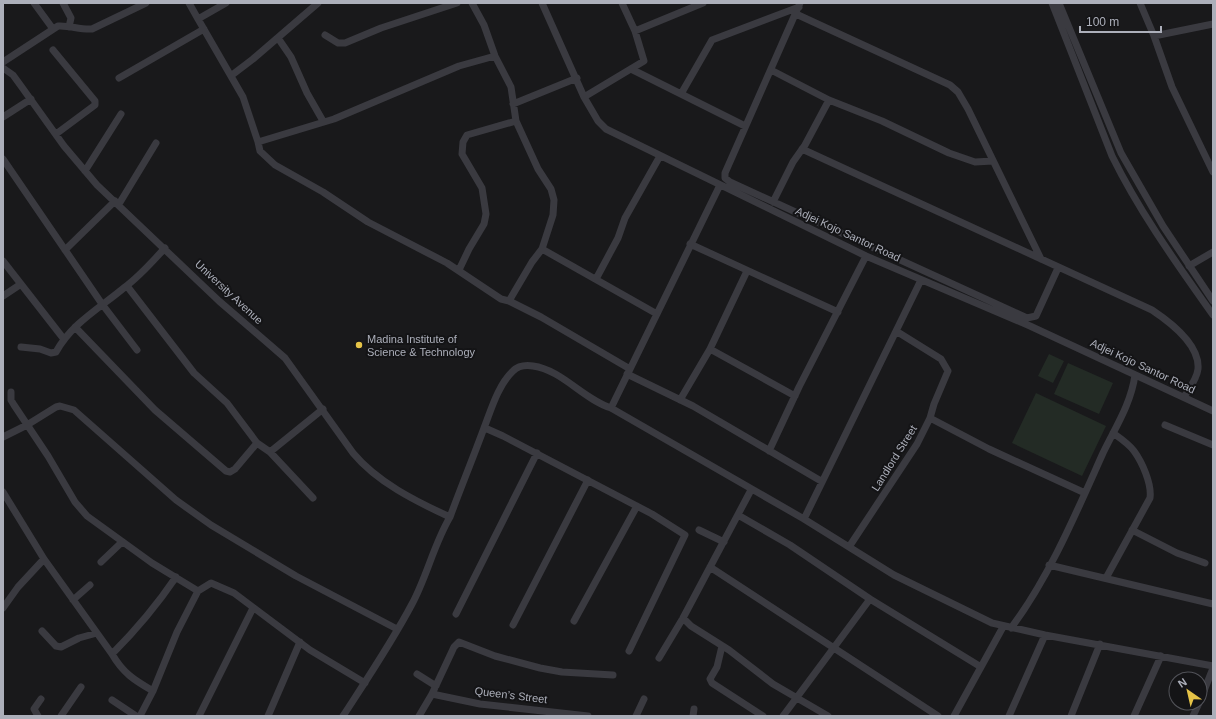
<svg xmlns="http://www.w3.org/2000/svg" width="1216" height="719" font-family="Helvetica,sans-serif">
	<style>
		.green { fill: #232b25 }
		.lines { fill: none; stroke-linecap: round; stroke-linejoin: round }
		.minor { stroke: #3a3a40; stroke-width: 7 }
		.poi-dot { fill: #e5c347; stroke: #141416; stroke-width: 1.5 }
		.labels { text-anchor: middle; stroke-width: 4; stroke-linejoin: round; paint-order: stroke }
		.street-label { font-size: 11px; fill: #acafba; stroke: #141416 }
		.poi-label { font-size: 11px; fill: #acafba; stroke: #141416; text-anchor: start }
	</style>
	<rect width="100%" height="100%" fill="#19191b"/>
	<!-- green -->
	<path class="green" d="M1049 354 1064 361 1053 383 1038 376Z
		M1068 363 1113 383 1099 414 1054 394Z
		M1036 393 1106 426 1082 476 1012 443Z"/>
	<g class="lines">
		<!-- minor -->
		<path class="minor" d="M34 3 53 29
			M63 3 71 18 69 27
			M189 3 198 19
			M226 3 198 19 243 97 258 142 334 119 459 66 495 56
			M472 3 484 25 495 56 511 87 516 121 538 169 551 189 554 200 553 215 542 249 657 314
			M542 3 584 97 598 121 606 129 866 256 1030 326 1213 411
			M800 3 725 173V178L730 182 1027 318 1036 316 1058 268
			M1052 3 1112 156C1140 213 1177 264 1213 315
			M1059 3 1121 153 1163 226 1213 301
			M1140 3 1154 36 1172 87 1213 172
			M796 14 950 85 958 92 968 109 1041 259
			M635 31 703 3
			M325 35 338 43H345L381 28 457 3
			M1154 36 1213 24
			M278 38 291 57 307 93 323 121
			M53 50 95 101V105L56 134
			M3 62 58 26C69 25 80 30 92 29L146 3
			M3 68 13 75 21 86 64 146 97 185 219 301 285 358 353 453C377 482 415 501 450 517
			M631 69 745 126
			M771 70 829 100 882 121 949 153 975 162 993 161
			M232 75 253 59 318 3
			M119 78 204 29
			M681 94 712 40 799 7
			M584 97 644 61 635 31 622 3
			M513 104 577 78
			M3 117 31 99
			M258 142 260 151 275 165 323 192 368 222 447 263 501 299 509 301 541 317 630 369
			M802 149 1152 310C1170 322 1200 345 1198 369 1197 379 1189 389 1184 397
			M3 159 102 304 137 350
			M85 171 121 114
			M773 202 793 162 805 145 829 100
			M119 204 156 143
			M690 244 838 312
			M65 250 115 201
			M3 261 63 338
			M1189 266 1213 252
			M459 270 469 249 484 224 486 214 482 188 462 154 463 142 467 135 516 121
			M596 279 618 238 625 218 660 156
			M127 286 194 373 227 403 257 443 270 452 313 498
			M3 296 21 284
			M509 301 532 262 542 249
			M75 327 155 410 226 471 230 472 235 469 257 443
			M21 347 40 349 51 353 56 352C72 323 100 308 125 287 140 276 152 262 165 248
			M710 349 795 396
			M627 374 693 406 821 481
			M11 392V400L14 405 48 456 75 502 87 516 152 563 198 591
			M680 400 710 349 747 271
			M611 408 720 185
			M930 418 989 449 1085 493
			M1165 425 1213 445
			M485 428 503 436 652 514 685 535 629 651
			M3 437 27 425 56 407 60 406 74 410 176 500 211 525 296 576 397 629
			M769 451 799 387 866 256
			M270 452 323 409
			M3 492 44 559 112 654C123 673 134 680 153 691
			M738 515 790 545 870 599 981 667
			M804 519 921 280
			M699 530 724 542
			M1132 530 1177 553 1205 563
			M849 547 917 444 930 418 934 404 948 371 941 359 896 331
			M101 562 122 542
			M1049 565 1213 604
			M710 567 938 716
			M1106 578 1150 498C1152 484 1142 462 1134 451 1129 444 1120 438 1113 433
			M73 600 90 585
			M3 608 18 587 44 559
			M456 614 537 453
			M683 618 691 626 729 650 773 684 828 716
			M574 621 637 506
			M513 625 588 480
			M1011 628C1049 578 1077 511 1103 453 1115 428 1131 404 1135 375
			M42 631 56 646 61 647 79 638 97 633
			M722 646 717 667 710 679 712 683 763 716
			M112 654C136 630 157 605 176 577
			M659 658 683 618 751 490
			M417 674 436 686
			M432 694 480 704 588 716
			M112 700 136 716
			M1200 701 1213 668
			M38 716 34 709 41 699
			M61 716 81 687
			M140 716 153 691 177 632 198 591 211 583 234 593 310 650 365 683
			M199 716 253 608
			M268 716 300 642
			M343 716C367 679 392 642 412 604 427 576 434 544 450 517 461 487 473 458 484 428 491 410 498 385 513 371 518 366 526 365 533 366 562 370 583 399 611 408L804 519 894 575 992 623 1045 635 1213 666
			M419 716 432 694 454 647 459 642 495 656 540 668 562 672 613 675
			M636 716 644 699
			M693 716 694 709
			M783 716 870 599
			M954 716 1003 627
			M1009 716 1045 635
			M1071 716 1100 644
			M1134 716 1161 656
			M1193 716 1199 703"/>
	</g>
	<!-- markers -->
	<circle class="poi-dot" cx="359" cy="345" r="4"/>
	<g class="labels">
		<!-- street labels -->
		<g class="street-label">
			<text transform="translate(848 234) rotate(25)" y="4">Adjei Kojo Santor Road</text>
			<text transform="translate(229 292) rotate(43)" y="4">University Avenue</text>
			<text transform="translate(1143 366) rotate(25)" y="4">Adjei Kojo Santor Road</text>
			<text transform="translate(894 458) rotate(-58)" y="4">Landlord Street</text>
			<text transform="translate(511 695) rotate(7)" y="4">Queen’s Street</text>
		</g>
		<!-- poi labels -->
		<g class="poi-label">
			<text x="367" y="343">Madina Institute of<tspan x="367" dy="13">Science &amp; Technology</tspan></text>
		</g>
	</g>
	<!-- border -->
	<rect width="1216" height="719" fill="none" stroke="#acafba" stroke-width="8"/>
	<!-- north arrow -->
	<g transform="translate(1188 691) rotate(326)"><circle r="19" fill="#141416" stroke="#515258"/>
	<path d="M0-3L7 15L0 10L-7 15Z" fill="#e5c347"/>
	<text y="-6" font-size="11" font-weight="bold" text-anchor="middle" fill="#acafba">N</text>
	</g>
	<!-- scale -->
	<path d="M1080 26v6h81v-6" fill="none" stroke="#acafba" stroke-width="2"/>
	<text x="1086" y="26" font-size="12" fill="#acafba" stroke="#141416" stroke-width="3" paint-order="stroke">100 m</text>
</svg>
